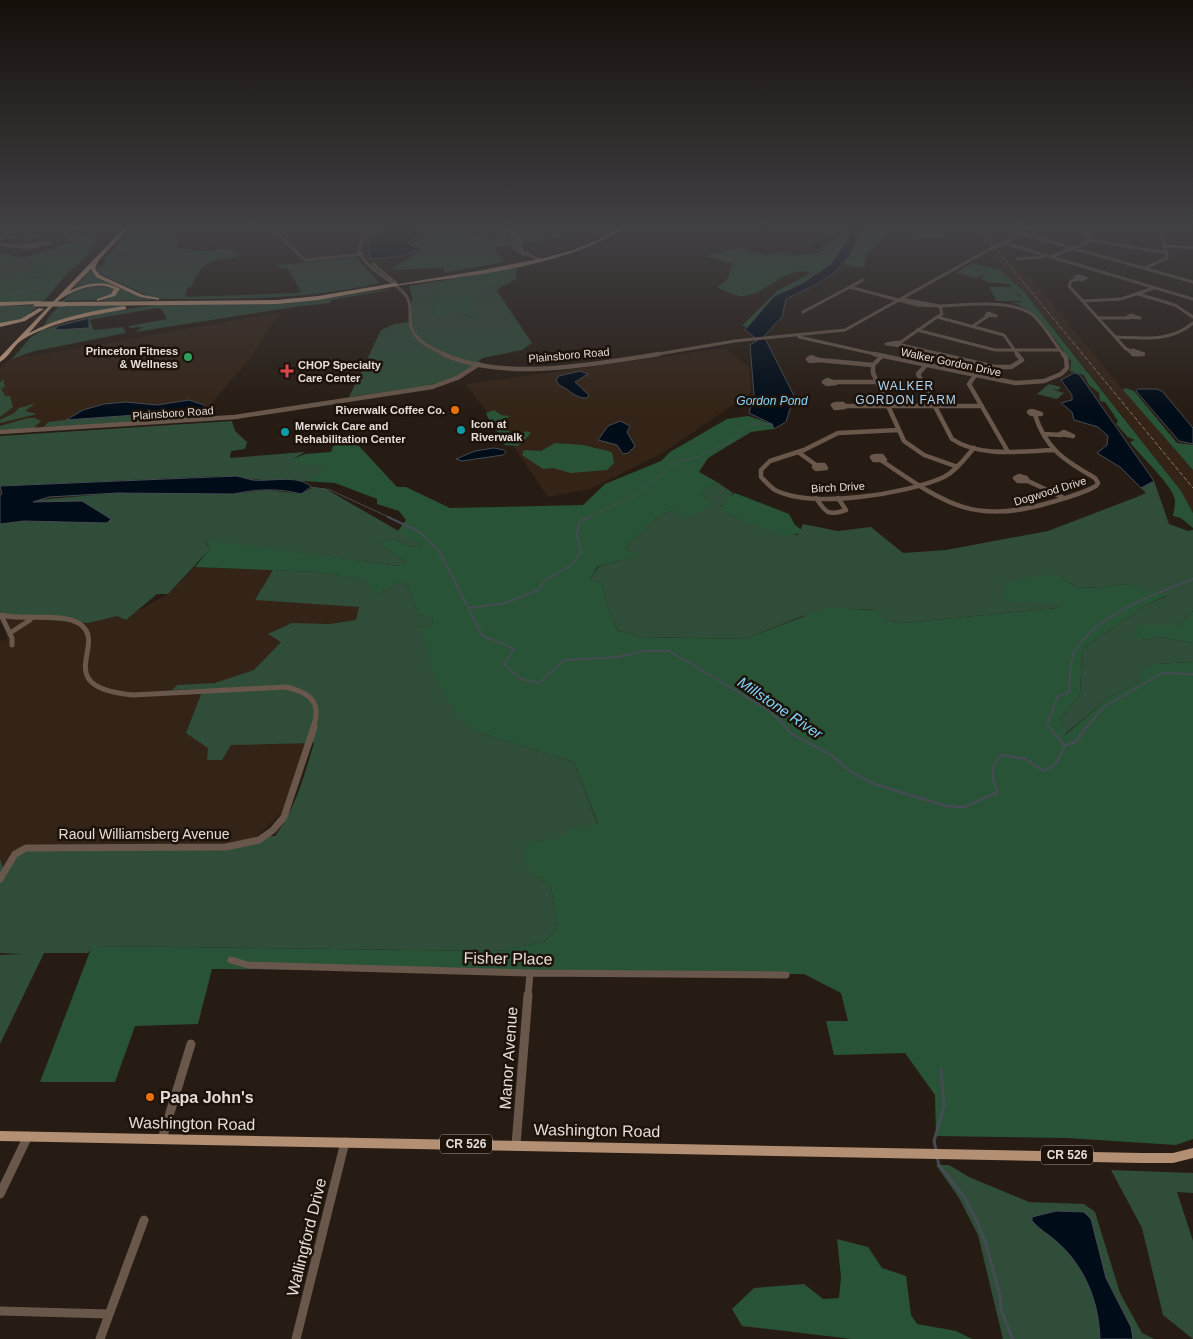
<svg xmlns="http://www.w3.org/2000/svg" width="1193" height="1339" font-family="Helvetica,sans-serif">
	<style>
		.built { fill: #342417 }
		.green { fill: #304d39 }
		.forest { fill: #295336 }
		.water { fill: #000c18; stroke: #454b52 }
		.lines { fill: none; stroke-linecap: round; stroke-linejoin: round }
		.stream-far3 { stroke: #454b52; stroke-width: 1 }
		.stream-far2 { stroke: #454b52; stroke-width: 2 }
		.stream-far1 { stroke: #454b52; stroke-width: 2.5 }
		.stream { stroke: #454b52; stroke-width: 3 }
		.minor-far4 { stroke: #68574a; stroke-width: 3 }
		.minor-far3 { stroke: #68574a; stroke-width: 4.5 }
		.minor-far2 { stroke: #68574a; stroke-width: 5 }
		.minor-far1 { stroke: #68574a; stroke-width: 7 }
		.minor { stroke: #68574a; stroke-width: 9 }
		.major { fill: #b38f74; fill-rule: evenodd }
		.highway { fill: #d1a685; fill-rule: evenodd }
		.rail { stroke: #837972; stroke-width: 1; stroke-dasharray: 4.5 2; stroke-linecap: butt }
		.minor-bridge { stroke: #68574a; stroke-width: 3 }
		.highway-bridge { stroke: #d1a685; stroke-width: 5 }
		.leisure-dot { fill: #2e9e5b; stroke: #1d130a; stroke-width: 2 }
		.health-dot { fill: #e0444e; stroke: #1d130a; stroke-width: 2 }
		.food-dot { fill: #e8710a; stroke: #1d130a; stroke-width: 2 }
		.culture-dot { fill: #0f9aa8; stroke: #1d130a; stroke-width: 2 }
		.labels { text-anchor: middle; stroke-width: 5; stroke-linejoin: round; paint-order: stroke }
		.far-poi-label { font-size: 11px; font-weight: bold; fill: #e5ddd8; stroke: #1d130a; text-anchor: start }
		.far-street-label { font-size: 11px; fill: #e5ddd8; stroke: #1d130a }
		.far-neighbourhood-label { font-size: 12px; letter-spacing: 1px; fill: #aed4f4; stroke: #1d130a }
		.far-water-label { font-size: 12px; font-style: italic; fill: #85d6ff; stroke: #1d130a }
		.shield { fill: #1d130a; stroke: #a9a09a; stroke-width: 1 }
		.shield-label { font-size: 12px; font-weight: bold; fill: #e5ddd8 }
		.street-label { font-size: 14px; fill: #e5ddd8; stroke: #1d130a }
		.water-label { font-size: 15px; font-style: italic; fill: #85d6ff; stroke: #1d130a }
		.near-street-label { font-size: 16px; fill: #e5ddd8; stroke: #1d130a }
		.near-poi-label { font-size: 16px; font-weight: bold; fill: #e5ddd8; stroke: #1d130a; text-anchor: start }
	</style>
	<rect width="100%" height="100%" fill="#271c13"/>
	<!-- built -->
	<path class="built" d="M207 226H375L365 230 220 253 201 232 210 230Z
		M972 226H986L999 242 998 245 1026 275H1029L1108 372 1193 470V513L1167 473 1064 341 1025 293 995 267 1000 265 986 255 993 250 987 249Z
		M279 313 252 356 216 398 203 416 0 430V368L12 357 37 355Z
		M725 348 749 367 751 393 659 455 590 489 548 497 514 447 466 384Z
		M195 567 316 572 367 580 432 619 321 696 283 811 251 843 0 879V641L7 640 3 617 117 616 141 609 168 594Z"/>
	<!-- green -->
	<path class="green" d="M158 226H177L170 235 178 236 175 237 178 240 177 248 205 251 227 248 237 253 239 257C214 259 201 260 192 286L187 289 185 295 188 297 298 293 301 291 288 269H282L277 265 356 257 379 283C308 300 236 299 164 299L153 298 100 274 96 268 102 266 106 259C128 259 142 238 158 226Z
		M454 226H585C568 241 539 240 518 244L521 250 532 258 521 252 515 244 500 246 488 237 473 236Z
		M33 260 30 265 50 271 44 276 28 278 25 274H17L0 282V266Z
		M968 266 988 271 987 274 975 278 955 273Z
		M517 267 516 279 499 288 497 291 532 343 522 350 483 358 454 378 427 386 349 397 381 330 394 324 410 322 412 297 409 286 439 281 432 315 457 309 474 319 471 300 492 287 505 284 514 269 511 268Z
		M91 269 95 276 116 286 99 284 73 289Z
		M93 286 113 288 115 292 96 300 62 301 74 291Z
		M989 287H1012L1021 301H997Z
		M119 288 153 300 100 301 111 297 120 291Z
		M387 289 389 290 332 300 330 303 294 307 135 332 143 327 129 328V326L167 319 161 309 157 308 93 319 90 321 94 330 123 327 126 333 35 351 12 359 30 338 42 330 111 311 165 304 318 300Z
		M136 304 77 316 43 327 48 318 60 305Z
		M39 305 23 319 0 324V306Z
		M3 379 5 387 1 388 5 396H10L13 407 0 417V383Z
		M1049 384 1061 387 1058 390 1051 389 1064 393 1057 399 1037 394Z
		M36 403 25 411 37 414 0 423V420L14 413 19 408Z
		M206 410 205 416 198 418 44 427 48 422 65 420Z
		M28 418H35L41 421 34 428 0 430V426Z
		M232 421 235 431 247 442 245 449 231 451 230 458 305 452 293 459 327 464C324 467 321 474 317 477 299 488 241 476 219 476L0 486V436Z
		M1154 481 1169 524 1188 531 1193 530V611L1179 625H1139L1141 640 1159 637 1193 643V662L1154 664 1142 682 1108 698 1064 735 1060 718 1080 695 1082 649 1146 605 1167 596 1123 584 1101 588 1076 587 1060 577 1062 604 1057 608 904 623 884 620 878 610 858 609 803 616 744 639 641 637 617 630 606 602 602 583 590 580 599 566 638 556 625 548 660 515 676 510 713 505 701 494 717 482 733 493 721 507 730 514 791 535H798L803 524 838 531 871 527 903 553 946 550 1048 531 1137 497 1146 493 1141 488Z
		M312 488H324L423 545 411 547 392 538 379 543 406 562 400 566 205 541 210 549 168 594H157L126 620 117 616 88 623 3 617 0 611V524L24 521 107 523 110 520 82 501 33 502 36 500 117 493 234 494 267 490 301 494Z
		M273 570 316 572 367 580 375 596 399 582H406L418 613 432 619 433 625 421 627 480 733 574 762 598 825C557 831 554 840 532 873L551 886 557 928 544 942 496 951 93 946 88 953H44L0 1044V955L22 954 0 953V859L4 871 21 850 251 843 267 836H275C296 808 304 776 314 743L231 745 222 760H207L208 748 186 733 203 689 172 690 177 685 215 683 254 670 281 642 268 634 292 623 330 624 356 620 359 607 255 600Z
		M936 1165H949L969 1177 1029 1202 1084 1204 1095 1212 1120 1293 1142 1333 1154 1339H1003L978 1235 959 1198Z
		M1111 1170 1193 1173V1193L1177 1192 1193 1241V1339L1163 1315 1142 1228Z"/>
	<!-- forest -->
	<path class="forest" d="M29 226 46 227 51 235 25 240 0 239 23 229 28 232 18 236 30 238 43 233Z
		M93 226H107L93 238 97 241 88 251 93 250 75 268 70 270 44 301 0 302V282L17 274 25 273 29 278 44 276 49 272 30 266 32 260 0 266V253L22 258 72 242 68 238 52 235C65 235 85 239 93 226Z
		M136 226H158L133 250 112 259 103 260Z
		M415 226H454L473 236 488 237 500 246 493 248 504 262 443 273 445 269C436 266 407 271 392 269L423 249 413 244 426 236Z
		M852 226H863L847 230 850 235 831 264 801 284 774 296 747 327 742 326 777 291 811 273C785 265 768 294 743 296 736 297 724 290 717 287L727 280 732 264 708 256 735 248 766 255 785 252 795 255 818 253Z
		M874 226H968C950 245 914 236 890 233L867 253 864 266 866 268 844 265 860 238 861 230Z
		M971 263 1000 270 1025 293 1181 491 1193 513V528L1181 518 1173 516C1174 511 1175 505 1175 501 1175 487 1139 455 1130 442L1135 440 1128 437 1116 424 1118 421 1105 402 1100 401 1099 393 1089 385 1084 375 1070 371 1071 361C1057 343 1034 305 1011 303L1022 302 1018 297 1021 295 1017 294 1009 284 988 282 980 278 987 274 988 271 968 266Z
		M511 268 514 269 505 284 492 287 472 300 474 319 457 309 449 316 432 315 439 281Z
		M1125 388 1134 391 1177 443 1193 445V470L1123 390Z
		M494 410 501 415 510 416 503 420 509 424 505 428 510 432 509 433 518 436 526 431 531 433 518 446 503 445 506 443 490 422 486 413Z
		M748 416 772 424 774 429 751 432 708 458 699 472 717 482 701 494 714 505 683 519 676 510 660 515 625 548 639 556 598 566 590 580 602 583 606 602 617 630 641 637 744 639 826 608 879 610 884 620 904 623 1057 608 1061 604 1001 601 1007 582 1045 575 1060 577 1076 587 1101 588 1123 584 1168 595 1146 605 1082 649 1080 695 1060 718 1065 735 1108 698 1141 682 1138 674 1154 664 1193 662V1139L1176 1145 1067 1138 936 1136 935 1095 905 1053 834 1055 826 1021H848L841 993 804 974 212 969 198 1024 135 1026 115 1082H40L92 946 496 951 544 942 557 928 551 886 532 873 522 858 527 843 555 839 574 828 598 824 574 762 480 733 458 717 434 677 421 627 433 625 432 619 418 613 406 582H399L375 596 366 580 316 572 195 567 210 549 205 540 399 566 406 562 379 543 392 538 411 547 422 545 398 531 406 520 399 511 377 504V499L335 483 302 481 318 476 326 464 300 465 293 459 305 454 331 452 335 441 342 438 359 446 397 487H406L450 508 583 505 605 484 661 461 670 452 727 419Z
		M555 443 583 445 612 452 614 463 607 470 571 473 553 468 543 469 522 455 524 450 541 451Z
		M735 493 789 514 795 525 803 531C787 545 739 518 722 510L721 508 727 498Z
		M1193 611V643L1159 637 1141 640 1132 636 1139 625H1179Z
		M837 1239 868 1247 882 1268 906 1276 911 1315 917 1324 956 1331 972 1339H852L742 1326 732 1309 754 1288 804 1284 823 1299 839 1298 841 1277Z"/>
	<!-- water -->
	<path class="water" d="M391 226C402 226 413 224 419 235L408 243 419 249 403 256 371 259 368 244 377 234Z
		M863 226H874L861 230C846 272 826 280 786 299L782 317 764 336 794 396 786 422 774 429 772 424 749 413 754 394 750 345 758 340 745 330 774 296 801 284 831 264 850 235 846 230Z
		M838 232H842L819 250 809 247 812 242Z
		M89 318V328L55 330 58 326Z
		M580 371 588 374 575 382 589 395 587 398C576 399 569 389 559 385L556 380 559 376Z
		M1074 373 1079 374 1154 481 1141 488 1120 467 1097 453 1107 445 1108 436 1098 427 1074 420 1072 412 1061 403 1072 400V395L1061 380Z
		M1138 389H1156L1162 391 1193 428V444L1179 441 1136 391Z
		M189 400 204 405 206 410 66 420 83 410 104 404 126 402 157 405Z
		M620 421 630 426 627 432 635 446 628 453 623 454 617 445 598 440 608 426Z
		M494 448 504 450 506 452 503 455 462 461 456 459 475 451Z
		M237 476C242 477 247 479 253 480 269 482 299 474 311 487L301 494C279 488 256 489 234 494L117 493 49 497 33 502 82 501 111 519 107 523 24 521 0 524V495L2 494 0 486Z
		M1056 1211 1084 1212 1091 1219 1106 1278 1131 1327 1133 1339H1100C1099 1302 1085 1266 1056 1241 1048 1234 1039 1229 1032 1221V1217Z"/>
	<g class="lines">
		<!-- stream-far3 -->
		<path class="stream-far3" d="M100 267 110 265
			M30 289 61 279
			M0 295 58 286
			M311 487 330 490 391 518
			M586 518 636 495 680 460 693 459 732 441 750 424H772"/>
		<!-- stream-far2 -->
		<path class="stream-far2" d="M388 517 420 532 439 551 482 635 514 649 504 664 521 679 539 683 564 660 617 657 644 651H669L770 711 787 728
			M468 608 506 603 538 590 545 580 570 566 581 552 577 535 579 522 589 517
			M1050 728 1047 725 1058 696 1069 692C1070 682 1070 657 1075 650 1097 615 1157 593 1193 579
			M1086 728 1105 706 1163 673 1193 674"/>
		<!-- stream-far1 -->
		<path class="stream-far1" d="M786 727 790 733 831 755 850 771 874 784 946 806 964 807 998 792C991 778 990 766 1001 755L1025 759 1044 771 1055 765 1065 746 1049 727
			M1065 746 1077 741 1086 727"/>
		<!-- stream -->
		<path class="stream" d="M936 1150 934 1141 944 1106 941 1069
			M937 1157 939 1165 964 1197 976 1219 986 1244 1000 1296 1001 1310 1013 1339"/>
		<!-- minor-far4 -->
		<path class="minor-far4" d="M68 226 66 230 75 229 71 226
			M269 226 305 260 363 254
			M381 226 362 239 359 252C369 272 390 278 404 293 411 301 410 309 410 319 410 340 430 347 446 355
			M502 226 518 236 522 251 539 260
			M511 232 515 248 524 255
			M1019 233 1193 282
			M0 237 24 226
			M1089 240 1167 253
			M50 243 28 248 11 246Z
			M1004 243 1193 299
			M0 244 11 246
			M1002 245 1030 226
			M9 246H11
			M1166 246 1193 248
			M1050 257 1087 243 1089 241 1087 232 1093 226
			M1017 259 1043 257
			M373 264 396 283 395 285
			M1145 268 1167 258 1160 226
			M1079 276 1086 278 1081 280 1075 277Z
			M1077 279 1071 281 1069 286 1126 349 1131 351
			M850 287 917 305 940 306 901 299
			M1138 294 1175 305 1193 317
			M1083 301 1121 299 1154 288
			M803 312 863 280
			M988 313 996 316 986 315Z
			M1131 315 1140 318 1127 317Z
			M937 317 1004 335 1018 355
			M937 317 898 344 944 355
			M937 317 942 314 940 306C966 305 1015 298 1035 317 1046 328 1054 343 1064 355
			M1099 318H1129
			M973 326 988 316
			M917 330 995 350H1060
			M799 337 879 355
			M1116 337C1144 338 1171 342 1193 323
			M898 342 886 344 901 346
			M652 355 735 341 845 330 992 248
			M1136 355 1130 352 1133 350 1143 354 1137 355"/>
		<!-- minor-far3 -->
		<path class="minor-far3" d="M443 354C505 382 594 364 659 354
			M874 354 1015 383 1044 381 1061 374 1067 368 1066 358 1063 354
			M936 354 918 374 952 439C980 458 1023 451 1055 450
			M938 354 995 367H1011L1022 360 1017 354
			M1133 354H1143
			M882 356 873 365V373L904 441 924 455 955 466
			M811 357 819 360 810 361 808 359Z
			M819 360 873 365
			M974 377 969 384 1007 450
			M827 380 836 383 827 384 824 382Z
			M836 382H877
			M836 404H843L845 407 835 408 833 405Z
			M845 406H982
			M1032 411 1041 414H1031L1029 412Z
			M898 430 838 433 804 450 770 461 761 470V477C765 481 770 487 775 490 812 509 907 494 944 477 956 471 965 458 974 448
			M0 432 235 417 432 387 457 378 479 364
			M1064 432 1073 436 1060 434Z
			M1044 434 1061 435
			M798 452 816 465
			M876 456H882L885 460H874L872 457Z
			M882 461C942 501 971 525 1045 504 1062 499 1080 495 1096 486L1098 483 1095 478C1066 461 1046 450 1035 415
			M817 465H824L826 468 816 469 814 467Z
			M1019 476 1026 478 1028 481H1018L1015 478Z
			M1028 481 1064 498
			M816 498C826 513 828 516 846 510L838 498"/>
		<!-- minor-far2 -->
		<path class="minor-far2" d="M1 615 12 638V645
			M1 615C23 621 63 612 80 624 109 644 48 687 133 695L286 687C311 693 322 702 313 728
			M10 633 30 620"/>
		<!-- minor-far1 -->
		<path class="minor-far1" d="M0 879 15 854 26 848 226 847 259 840 273 830 284 817 314 727
			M231 960 248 965 530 973 786 975
			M528 996 530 973"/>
		<!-- minor -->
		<path class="minor" d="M162 1139 191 1044
			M516 1145 528 995
			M0 1194 28 1136
			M0 1311 109 1314
			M100 1339 144 1220
			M296 1339 345 1142"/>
		<!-- major -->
		<path class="major" d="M622 226H627C563 269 469 275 395 286L393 285 483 270 544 258 573 250 600 239Z
			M0 1131 1142 1153H1173L1193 1148V1158L1173 1163H1142L0 1141Z"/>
		<!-- highway -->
		<path class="highway" d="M126 226H131L98 261 95 269 100 275 143 295 159 298V300L140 297 96 277 91 269 69 291C85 284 102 279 119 288L120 289 115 296 97 301V299L111 294 114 289C98 281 76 289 62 298 53 304 38 324 29 333 58 317 92 311 124 306L126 307V309C90 316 53 321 22 340 14 345 9 357 0 362V357Z
			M395 283 397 284V286L318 300 277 304 64 306 61 304 64 302 277 300 318 296Z
			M40 301 41 302 38 304 0 306V302Z
			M39 308 44 309 25 321 0 327V323L21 319Z"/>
		<!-- rail -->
		<path class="rail" d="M977 226 1193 488"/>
		<!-- minor-bridge -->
		<path class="minor-bridge" d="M992 248 1000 245"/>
		<!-- highway-bridge -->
		<path class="highway-bridge" d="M36 304H64"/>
	</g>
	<!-- sky -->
	<linearGradient id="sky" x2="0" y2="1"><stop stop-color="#150f0a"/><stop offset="0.55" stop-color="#414044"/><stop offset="1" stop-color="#414044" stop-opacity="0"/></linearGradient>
	<rect width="1193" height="414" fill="url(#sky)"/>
	<!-- markers -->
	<circle class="leisure-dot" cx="188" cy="357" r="5"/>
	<path class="health-dot" d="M284.5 363.5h5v5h5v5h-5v5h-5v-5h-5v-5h5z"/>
	<g class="food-dot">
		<circle cx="455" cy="410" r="5"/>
		<circle cx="150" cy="1097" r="5"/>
	</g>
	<g class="culture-dot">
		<circle cx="461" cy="430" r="5"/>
		<circle cx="285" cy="432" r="5"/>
	</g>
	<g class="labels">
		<!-- far-poi labels -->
		<g class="far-poi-label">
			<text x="178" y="355" text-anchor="end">Princeton Fitness<tspan x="178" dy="13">&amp; Wellness</tspan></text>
			<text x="298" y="369">CHOP Specialty<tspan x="298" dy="13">Care Center</tspan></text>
			<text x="445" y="414" text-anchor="end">Riverwalk Coffee Co.</text>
			<text x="471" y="428">Icon at<tspan x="471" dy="13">Riverwalk</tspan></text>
			<text x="295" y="430">Merwick Care and<tspan x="295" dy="13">Rehabilitation Center</tspan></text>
		</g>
		<!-- far-street labels -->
		<g class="far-street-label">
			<text transform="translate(569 355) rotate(-5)" y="4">Plainsboro Road</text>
			<text transform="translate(951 362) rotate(12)" y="4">Walker Gordon Drive</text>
			<text transform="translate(173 413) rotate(-4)" y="4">Plainsboro Road</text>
			<text transform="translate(838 487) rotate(-3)" y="4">Birch Drive</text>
			<text transform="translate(1050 491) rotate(-17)" y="4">Dogwood Drive</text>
		</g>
		<!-- far-neighbourhood labels -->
		<g class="far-neighbourhood-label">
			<text x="906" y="390">WALKER<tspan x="906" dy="14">GORDON FARM</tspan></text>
		</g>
		<!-- far-water labels -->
		<g class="far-water-label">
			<text x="772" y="405">Gordon Pond</text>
		</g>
		<!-- shield labels -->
		<g class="shield">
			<rect x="440" y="1134.5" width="52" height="19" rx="4"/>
			<rect x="1041" y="1145.5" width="52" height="19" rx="4"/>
		</g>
		<g class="shield-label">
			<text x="466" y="1148">CR 526</text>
			<text x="1067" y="1159">CR 526</text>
		</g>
		<!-- street labels -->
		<g class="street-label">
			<text x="144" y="839">Raoul Williamsberg Avenue</text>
		</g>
		<!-- water labels -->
		<g class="water-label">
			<text transform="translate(780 708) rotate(34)" y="5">Millstone River</text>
		</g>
		<!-- near-street labels -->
		<g class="near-street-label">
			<text transform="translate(508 958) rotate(1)" y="6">Fisher Place</text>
			<text transform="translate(508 1058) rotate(-86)" y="6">Manor Avenue</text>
			<text transform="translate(192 1123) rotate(1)" y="6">Washington Road</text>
			<text transform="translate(597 1130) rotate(1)" y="6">Washington Road</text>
			<text transform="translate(306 1237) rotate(-76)" y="6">Wallingford Drive</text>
		</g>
		<!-- near-poi labels -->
		<g class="near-poi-label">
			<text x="160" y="1103">Papa John's</text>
		</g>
	</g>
</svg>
